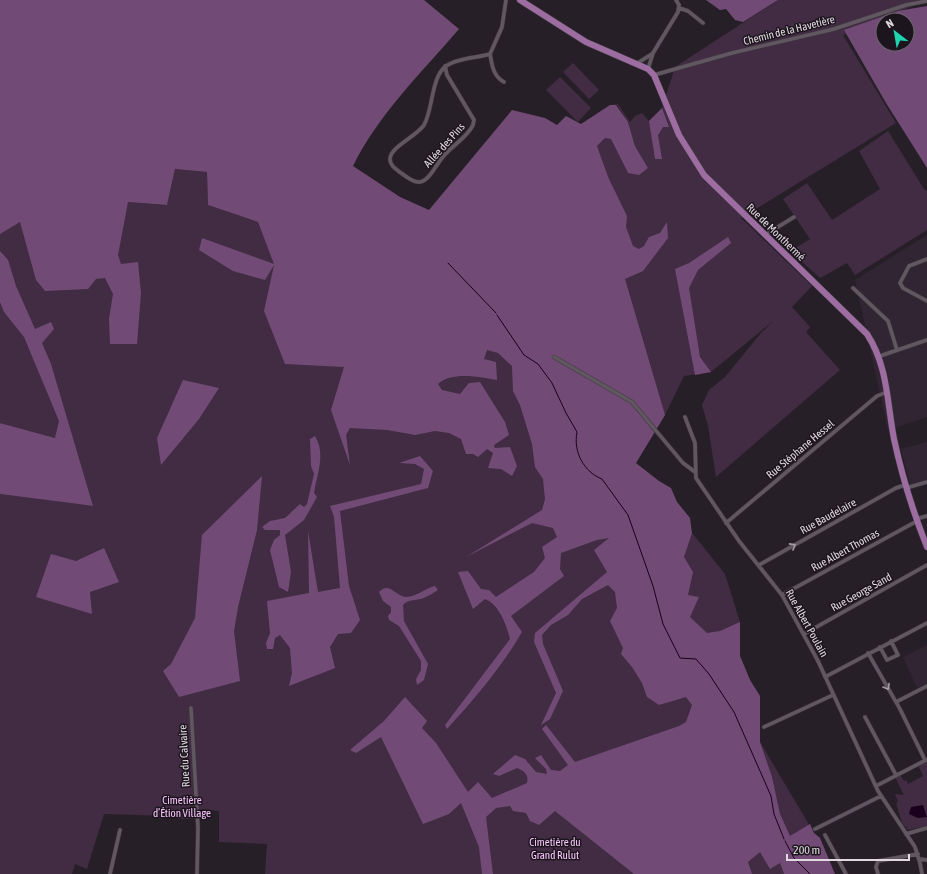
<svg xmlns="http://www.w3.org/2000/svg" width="927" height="874" font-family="'Asap Condensed',sans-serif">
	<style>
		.built { fill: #322533 }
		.green { fill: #412c43 }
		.forest { fill: #714b75; fill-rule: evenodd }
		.water { fill: #1a001d }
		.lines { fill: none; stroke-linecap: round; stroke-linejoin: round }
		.stream { stroke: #1a001d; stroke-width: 1 }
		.street-casing { stroke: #423a42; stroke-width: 4.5 }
		.primary-casing { stroke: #423a42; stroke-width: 7 }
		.street { stroke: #605761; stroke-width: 3.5 }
		.primary { stroke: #9d6da2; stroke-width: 6 }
		.oneway { stroke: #a69fa7 }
		.labels { text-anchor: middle; stroke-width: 3; stroke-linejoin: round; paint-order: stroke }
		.street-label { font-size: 11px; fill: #e0dae0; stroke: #1d151e }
		.park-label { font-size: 11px; fill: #fac8fd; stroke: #1d151e }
	</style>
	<rect width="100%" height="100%" fill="#271f27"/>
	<!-- built -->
	<path class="built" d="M927 235V417L888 430 855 280Z
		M927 442V480L910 484 901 449Z
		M927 645V683L917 688 903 657Z"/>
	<!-- green -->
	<path class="green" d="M778 0H927L843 35 896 123 741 218 812 286 792 307 810 327 806 332 840 370 716 477 708 426 702 405 709 390 725 377 761 333 773 321 711 372 684 376 665 415 636 463 725 574 740 622V656L750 680 760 696V742L814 833 820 838 780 863 784 874H265L267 844 219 842V811L201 809 194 819H179L169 816 104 814 87 869 75 864 72 874H0V494L92 506 55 438 0 423V156L128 202 167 205 175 169 207 172 208 205 258 222 275 264 340 230 609 179 597 146 605 138 611 139 628 173 648 168 635 146 628 122 617 105H610L581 125 610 105 618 104 630 122 635 116 642 113 649 121 662 108 675 67Z
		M573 63 599 90 589 99 563 72Z
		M560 77 591 108 578 122 546 90Z
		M888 131 924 189 927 191V230L855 275 847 263 820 278 790 251 810 239 783 199 807 183 832 220 880 189 859 151Z
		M927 761V826L908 830 902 823 896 803 898 802 895 794 904 795 895 777 900 775 904 781 906 780 908 784 923 776 918 765Z"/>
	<!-- forest -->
	<path class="forest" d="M0 0H424L459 29C422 72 378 115 353 166L400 197 429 210 512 110 545 118 557 125 566 116 581 124 610 105H616L628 122 635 146 648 168 639 175 628 173 611 139 605 138 597 146 609 179 627 216 626 227 633 246 639 249 644 246 649 237 660 233 667 222 668 238 643 271 625 279 665 415 636 463 659 481 671 488 677 502 690 518 692 533 684 557 693 572 688 595 699 597 690 617 707 633 720 631 740 622V656L750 680 760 696V742L772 777 780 814 790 836 810 824 814 833 820 838 835 874H784L780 863 770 869 760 852 748 862 752 874H634L555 811 539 825 530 821 526 813 513 811 510 806 496 808 486 817 493 874H482L479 847 461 803 449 814 423 824 381 737 356 753 350 750 384 721 405 697 427 721 422 728 436 743 468 792 478 782 492 798 527 783C529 774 524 771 517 768L499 776 493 774 515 755 525 759 536 772 547 774 546 769 535 758 541 755 551 770 560 771 568 765 542 729 546 725 575 762 679 726 686 722 692 705 686 697 659 705 647 697 642 683 632 667 621 654 623 648 610 621 617 608 615 592 608 585 582 599 568 615 551 625 542 635 543 644 563 691 550 719 541 725 556 693 534 642 535 633 607 572 594 550 609 538 597 540 561 553 560 569 564 576 511 616 522 632C501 668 475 698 447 729L445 725 510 639C507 626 499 604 485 599L473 609 458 572 468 571 481 589 489 590 496 597 534 572 545 558 542 547 557 537 553 528 532 523 466 557 542 510 545 499 543 479 535 467 532 444 520 405 513 391 512 366 498 353 487 350 484 359 496 362 497 380C481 377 451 371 438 384L442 390 460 394 469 383 480 382 505 422 509 435 494 445 495 448 510 447 517 466 512 476 501 469 488 468 493 453 487 449 478 457 473 454H466L461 439 449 433 435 431 415 435 387 430 350 428 346 435 350 465 331 410 344 367 285 364 264 311 274 265 265 280 233 271 199 250 202 238 274 264 258 222 208 205 207 172 175 169 167 205 128 202 118 255 121 264 138 262 141 293 137 344H110L109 319 113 294 105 278 96 279 88 289 45 291 36 280 20 222 0 234Z
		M706 0H778L743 22 735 20 726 9 720 10Z
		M927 6V168L886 103 844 30 898 11ZM883 20H907V44H883Z
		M662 108 669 127H663L658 135 662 159H655L649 121Z
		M728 237 731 243 698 270 689 288 700 357 711 372 695 375 675 269 689 263Z
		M0 251 8 260 16 286 35 329 51 322 54 329 42 343 51 364 93 506 0 494V423L55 438 59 421 24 337 4 312 0 302Z
		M183 380 219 388 199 419 161 465 157 438Z
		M315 436C326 454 317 474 314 493L317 497 304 520 285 535 291 572 288 592 279 587 270 550 274 540 280 535V530H265L262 527 270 521 285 518 300 504 304 507 307 504 314 474 311 466 310 439Z
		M420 456 433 471 428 488 340 511 349 586 360 620 351 633 338 634 330 647 335 668 289 686 292 673 290 648 280 635 275 638 273 649H267L266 643 270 633 267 601 309 593 308 531 318 592 340 588 334 517 330 506 421 484 424 469 415 464 399 463Z
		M262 476 257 530 238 607 234 631 240 681 179 697 163 671 171 664 195 618 202 535Z
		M104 548 119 582 90 592 92 614 36 597 51 554 76 561Z
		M435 586 438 590C433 593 426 598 420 599 413 601 409 599 403 605L404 621 428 664 424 680 417 685 416 679 421 670V661L399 626 389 620 388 616 391 612V607L383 601 379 592C389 581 395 596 406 597 416 597 426 588 435 586Z"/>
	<!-- water -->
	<path class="water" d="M923 805 927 817 918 818 909 814 911 807Z"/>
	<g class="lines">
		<!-- stream -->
		<path class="stream" d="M448 263 496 313
			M497 315 524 355 538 364 552 383 566 413 577 432C573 452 584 472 602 479L628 515 653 586 663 624 680 658 696 659 709 674 734 712 771 796 774 814 784 839
			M785 841 794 858 810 874"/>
		<!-- street casing -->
		<g class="street-casing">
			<path id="street" d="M679 8 688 11 703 23
				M490 54 502 27 506 0
				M490 54C492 65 493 76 504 82
				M636 64 652 54
				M445 66 447 75 474 120 473 125C467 138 451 146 442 158 436 165 429 181 420 182 413 183 406 176 401 173 396 169 390 166 390 159 390 147 417 136 424 125 433 110 431 77 446 66 457 58 477 58 490 54
				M648 69 653 53 678 12 679 5 676 0
				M654 75 732 53 834 29 906 5 927 1
				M765 235 794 217
				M927 259 909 266 900 283 903 288 927 301
				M853 288 888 321 897 350
				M880 356 927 340
				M554 357 632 402 683 463 695 472
				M685 417 695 443 696 478 739 541 782 595 818 661 878 791 915 847 920 863 922 874
				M906 488 927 482
				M916 519 927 516
				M726 523 877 396 887 392
				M759 565 896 488 905 485
				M782 595 917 521
				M804 634 927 565
				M880 647 887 660 898 655 891 641
				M868 653 900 709 925 760
				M825 677 927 623
				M896 702 927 686
				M191 708 198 828 197 874
				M865 717 896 775
				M764 727 833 695
				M876 786 926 760
				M815 829 881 796
				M906 834 927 828
				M825 835 846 874
				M919 859 927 860
				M110 874 120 830
				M878 874 876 867 878 861 918 854"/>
		</g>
		<!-- primary casing -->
		<g class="primary-casing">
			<path id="primary" d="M520 0 586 42 648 69 654 75 679 135 704 175 867 334C888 366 887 403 894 439 902 476 913 512 927 547"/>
		</g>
		<!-- street -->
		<use href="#street" class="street"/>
		<!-- primary -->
		<use href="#primary" class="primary"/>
	</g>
	<!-- one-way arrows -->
	<defs><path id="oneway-chevron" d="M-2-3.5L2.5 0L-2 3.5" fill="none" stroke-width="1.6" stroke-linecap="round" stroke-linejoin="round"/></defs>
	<g class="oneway">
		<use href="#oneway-chevron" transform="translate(793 546) rotate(-29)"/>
		<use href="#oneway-chevron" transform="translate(887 687) rotate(60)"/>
	</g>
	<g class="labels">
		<!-- street labels -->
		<g class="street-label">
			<text transform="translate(789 30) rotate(-14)" y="4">Chemin de la Havetière</text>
			<text transform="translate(444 145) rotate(-48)" y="4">Allée des Pins</text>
			<text transform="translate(776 232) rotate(44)" y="4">Rue de Monthermé</text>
			<text transform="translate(800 449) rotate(-40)" y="4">Rue Stéphane Hessel</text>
			<text transform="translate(828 516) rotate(-29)" y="4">Rue Baudelaire</text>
			<text transform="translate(845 550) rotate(-29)" y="4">Rue Albert Thomas</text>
			<text transform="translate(861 592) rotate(-29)" y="4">Rue George Sand</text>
			<text transform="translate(807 623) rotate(61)" y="4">Rue Albert Poulain</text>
			<text transform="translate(184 756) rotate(-93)" y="4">Rue du Calvaire</text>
		</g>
		<!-- park labels -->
		<g class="park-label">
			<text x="182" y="804">Cimetière<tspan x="182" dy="13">d’Étion Village</tspan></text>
			<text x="555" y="846">Cimetière du<tspan x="555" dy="13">Grand Rulut</tspan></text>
		</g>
	</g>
	<!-- north arrow -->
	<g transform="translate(895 32) rotate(329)"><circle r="19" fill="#1d151e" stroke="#6b646c"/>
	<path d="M0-3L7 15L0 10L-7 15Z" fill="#1ed5b0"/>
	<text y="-6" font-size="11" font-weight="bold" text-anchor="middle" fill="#e0dae0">N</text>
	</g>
	<!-- scale -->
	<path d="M787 854v6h122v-6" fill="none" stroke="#e0dae0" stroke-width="2"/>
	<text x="793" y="854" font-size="12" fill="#e0dae0" stroke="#1d151e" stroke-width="3" paint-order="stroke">200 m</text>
</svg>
